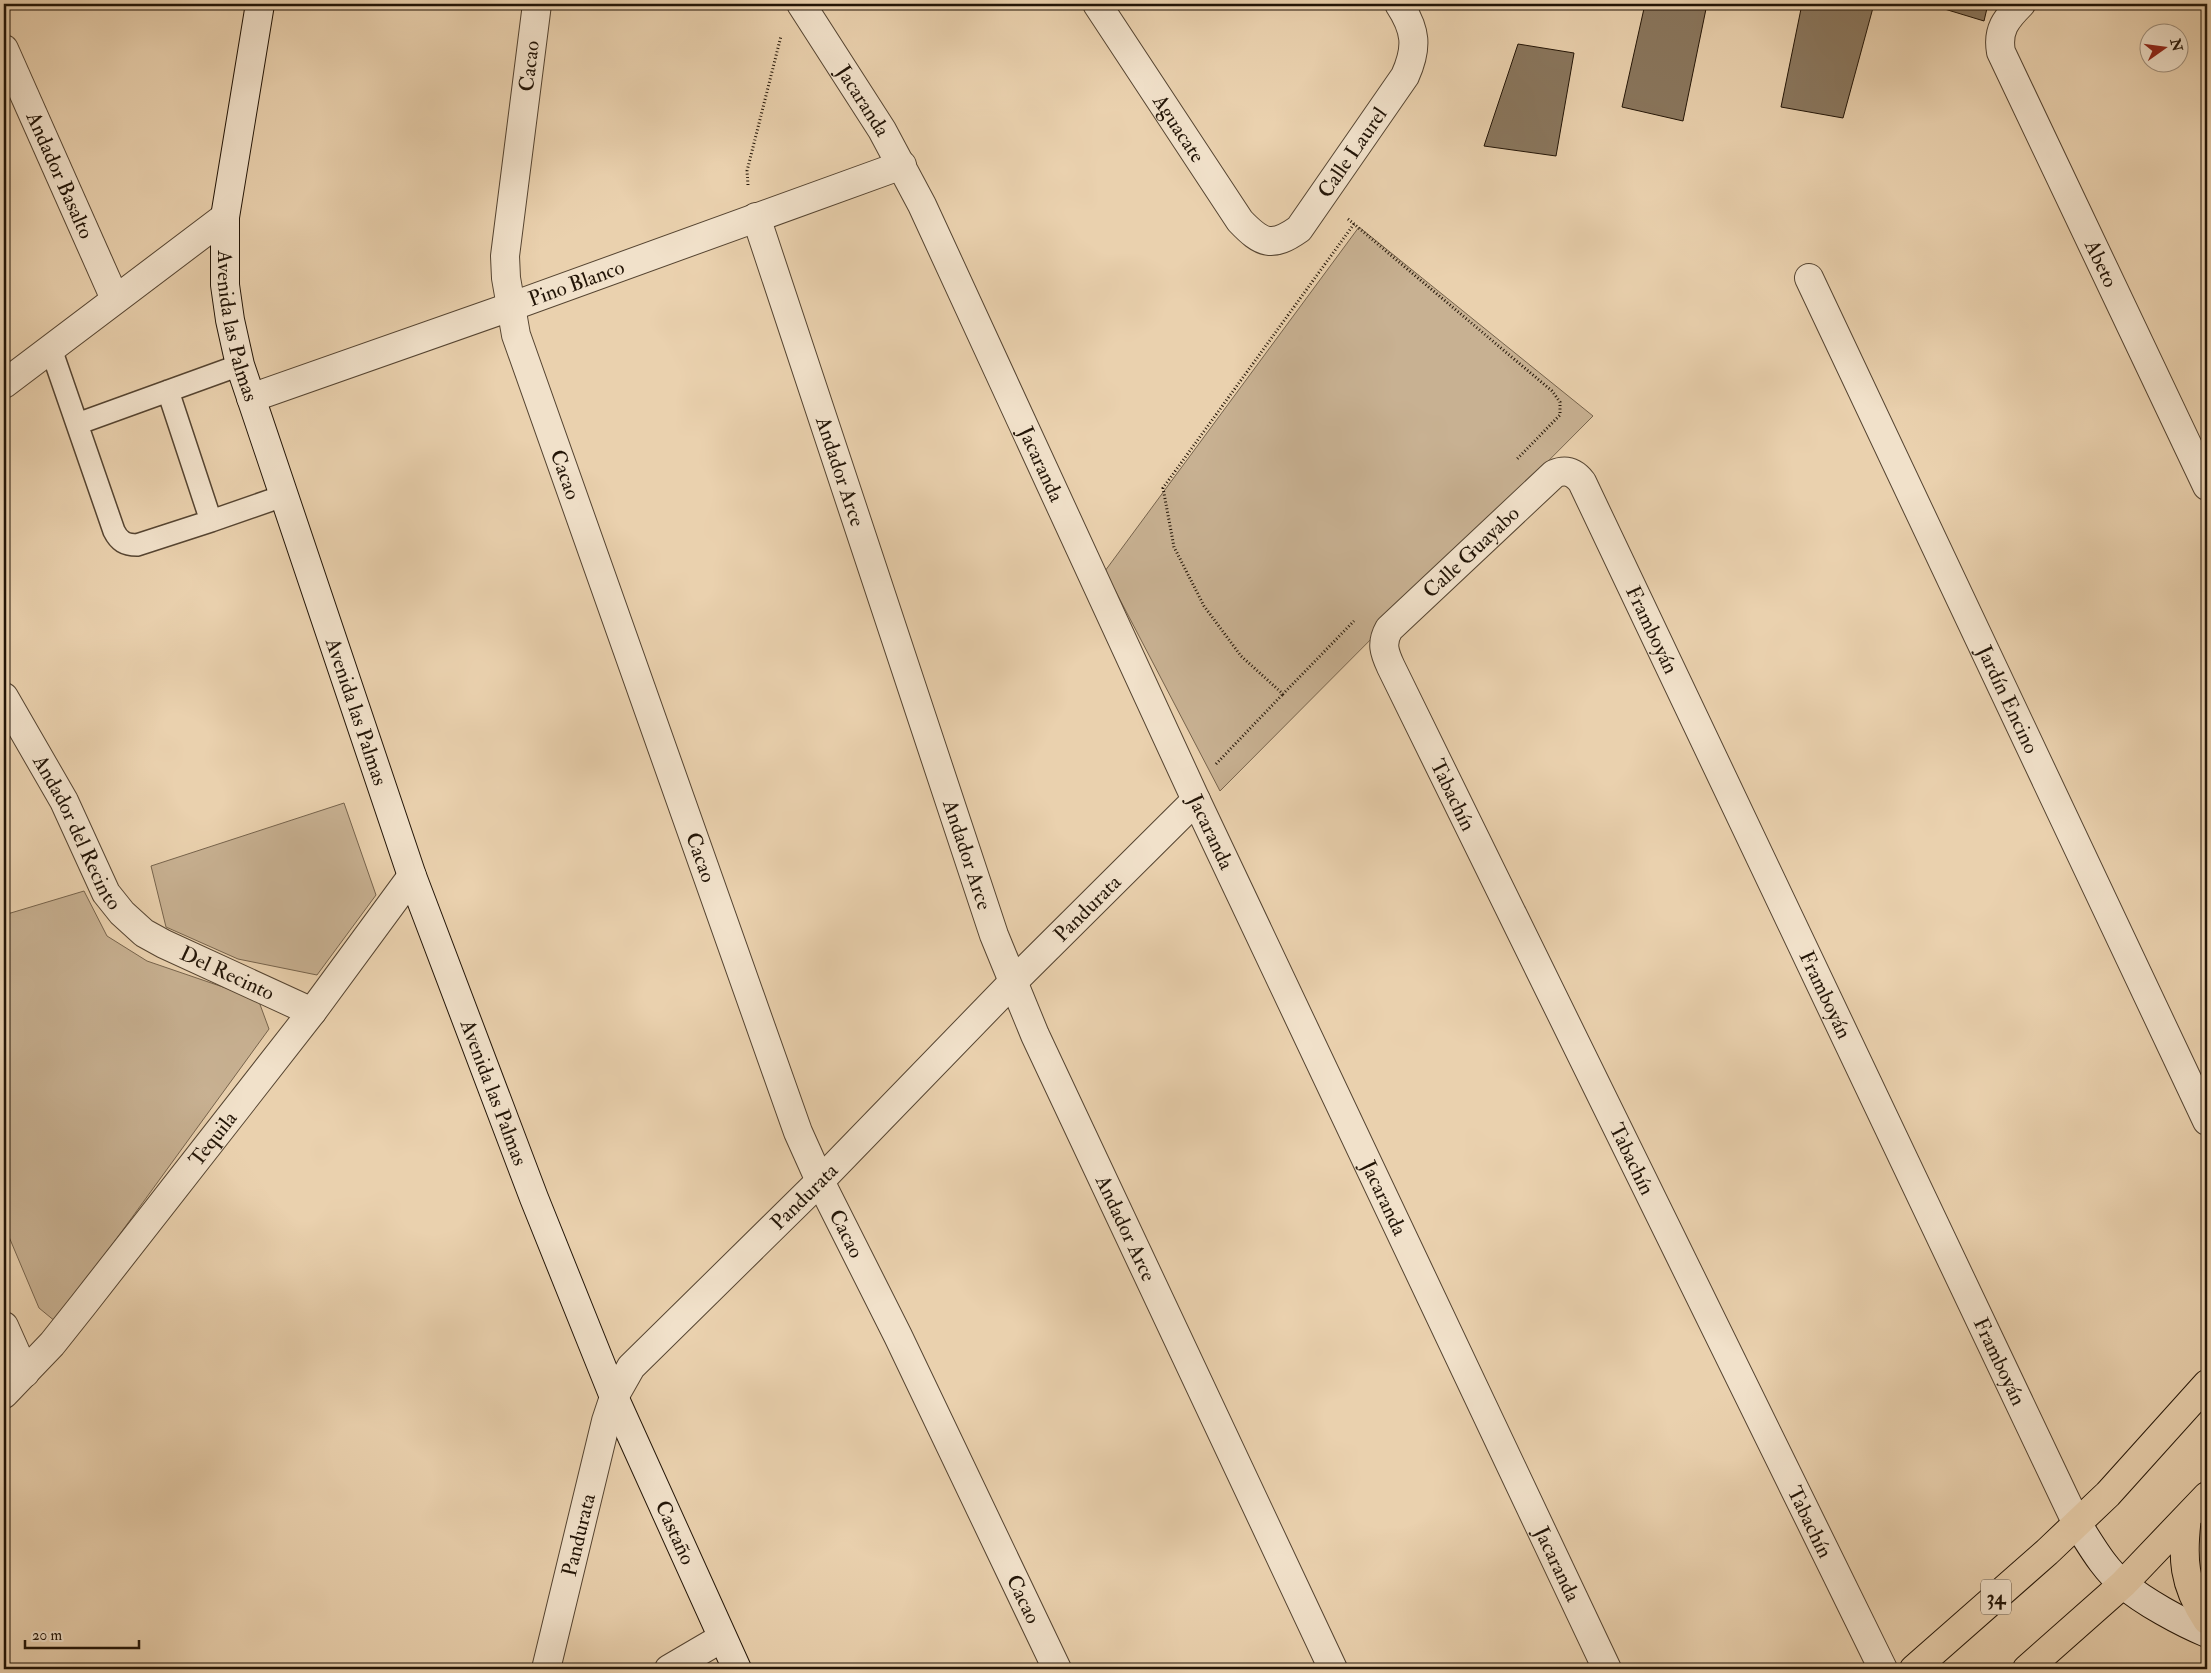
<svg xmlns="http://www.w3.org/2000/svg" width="2211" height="1673" font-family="'IM FELL Double Pica',serif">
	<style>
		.green { fill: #c8b192; stroke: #76634c }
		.building { fill: #8a775e; stroke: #231507 }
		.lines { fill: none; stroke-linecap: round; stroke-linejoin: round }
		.lane-casing { stroke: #554431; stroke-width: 24 }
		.street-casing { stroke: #554431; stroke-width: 30 }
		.secondary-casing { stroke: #231507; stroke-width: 30 }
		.primary-casing { stroke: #231507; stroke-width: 30 }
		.path { stroke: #231507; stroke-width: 3; stroke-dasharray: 1 2.5; stroke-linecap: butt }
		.lane { stroke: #f1e1ca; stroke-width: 21 }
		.street { stroke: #f1e1ca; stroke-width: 28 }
		.secondary { stroke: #f1e1ca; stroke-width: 28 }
		.primary { stroke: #ead1ae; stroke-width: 28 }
		.labels { text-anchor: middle; stroke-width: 4.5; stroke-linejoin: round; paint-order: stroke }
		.shield { fill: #f1e1ca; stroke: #615242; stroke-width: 1 }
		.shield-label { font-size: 20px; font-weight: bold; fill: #231507 }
		.street-label { font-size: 21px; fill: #231507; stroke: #f1e1ca }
	</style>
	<rect width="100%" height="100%" fill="#ead1ae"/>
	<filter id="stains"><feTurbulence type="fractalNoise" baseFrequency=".004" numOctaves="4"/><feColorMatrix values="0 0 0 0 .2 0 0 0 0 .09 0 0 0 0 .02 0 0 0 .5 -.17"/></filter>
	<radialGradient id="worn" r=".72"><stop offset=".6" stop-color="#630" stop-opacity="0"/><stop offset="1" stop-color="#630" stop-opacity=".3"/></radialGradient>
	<!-- green -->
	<path class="green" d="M1359 227 1593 416 1220 791 1105 571Z
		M344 803 376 895 317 975 238 959 166 927 151 866Z
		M84 891 107 936 147 961 258 999 269 1029 56 1322 39 1308 4 1225V915Z"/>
	<!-- building -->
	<path class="building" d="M1645 4H1707L1683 121 1622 107Z
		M1802 4H1874L1843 118 1781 107Z
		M1928 4H1988L1984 21Z
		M1518 44 1574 53 1556 156 1484 146Z"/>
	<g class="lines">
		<!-- lane casing -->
		<g class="lane-casing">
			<path id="lane" d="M51 349 114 531C119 541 125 545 137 545L211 521
				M168 391 211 521 283 496
				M77 424 240 365"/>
		</g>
		<!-- street casing -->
		<g class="street-casing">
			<g id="street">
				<path id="s1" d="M537 4 505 256 506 278 516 335 798 1132 820 1181 898 1336 1057 1669"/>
				<path id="s2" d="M801 4 882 130 922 205 1196 800 1607 1669"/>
				<path id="s3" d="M1097 4 1240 221C1262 244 1272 248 1299 229L1405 76C1418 47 1416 30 1399 4"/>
				<path id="s4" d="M2021 4C2006 19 1997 30 2001 52L2207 486"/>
				<path id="s5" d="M4 49 115 299"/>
				<path id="s6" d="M756 217 994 935 1035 1035 1333 1669"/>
				<path id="s7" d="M1809 278 2207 1121"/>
				<path d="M4 384 225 217"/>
				<path id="s8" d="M251 398 510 307 902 165"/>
				<path id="s9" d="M4 697 64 801 106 893 122 913 144 933 164 944 312 1012"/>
				<path d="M4 1326 25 1373"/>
				<path id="s10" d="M4 1394 52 1344 83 1305 312 1012 412 876"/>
				<path id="s11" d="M546 1669 606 1421 614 1397 631 1367 820 1181 1013 982 1196 800"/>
				<path d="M669 1669 722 1638"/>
				<path id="s12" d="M1883 1669 1391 667C1384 652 1381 643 1389 629L1554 474C1566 469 1574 472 1582 482L2076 1522"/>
			</g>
		</g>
		<!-- secondary casing -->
		<g class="secondary-casing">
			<g id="secondary">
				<path id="s13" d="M260 4 225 217V285L230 320 240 365 412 876 534 1198 614 1397 737 1669"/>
				<path d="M2076 1522C2090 1543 2103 1568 2123 1584 2144 1602 2181 1622 2207 1633"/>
			</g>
		</g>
		<!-- primary casing -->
		<g class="primary-casing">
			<path id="primary" d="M2187 1517C2182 1558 2183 1584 2207 1620
				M1914 1669 2047 1552 2108 1494 2207 1384
				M2027 1669 2123 1584 2207 1496"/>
		</g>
		<!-- path -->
		<path class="path" d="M748 185 747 171 781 36
			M1348 219 1552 391 1560 402V415L1516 460
			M1354 224 1163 488 1174 547 1204 606 1241 656 1283 694 1354 621
			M1216 764 1283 694"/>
		<!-- lane -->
		<use href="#lane" class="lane"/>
		<!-- street -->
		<use href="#street" class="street"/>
		<!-- secondary -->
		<use href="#secondary" class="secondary"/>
		<!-- primary -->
		<use href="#primary" class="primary"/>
	</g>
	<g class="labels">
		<!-- shield labels -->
		<rect class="shield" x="1981" y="1579.5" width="30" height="35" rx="4"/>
		<g class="shield-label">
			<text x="1996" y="1604">34</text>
		</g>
		<!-- street labels -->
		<g class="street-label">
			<text transform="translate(529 66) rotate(-83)" y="7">Cacao</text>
			<text dy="7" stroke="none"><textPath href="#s2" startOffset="115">Jacaranda</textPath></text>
			<text dy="7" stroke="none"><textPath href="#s3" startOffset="149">Aguacate</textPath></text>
			<text dy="7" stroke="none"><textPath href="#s3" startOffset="422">Calle Laurel</textPath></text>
			<text dy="7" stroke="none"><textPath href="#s5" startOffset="138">Andador Basalto</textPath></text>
			<text dy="7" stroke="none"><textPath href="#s4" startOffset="289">Abeto</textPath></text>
			<text dy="7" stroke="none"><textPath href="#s8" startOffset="345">Pino Blanco</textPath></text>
			<text dy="7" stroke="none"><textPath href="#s13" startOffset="326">Avenida las Palmas</textPath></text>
			<text dy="7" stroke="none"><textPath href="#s2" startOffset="520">Jacaranda</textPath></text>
			<text dy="7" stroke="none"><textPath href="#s6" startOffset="268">Andador Arce</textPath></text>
			<text dy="7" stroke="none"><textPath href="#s1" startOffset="482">Cacao</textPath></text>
			<text dy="7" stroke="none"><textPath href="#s12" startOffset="1269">Calle Guayabo</textPath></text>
			<text dy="7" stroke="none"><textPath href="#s12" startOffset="1578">Framboyán</textPath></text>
			<text dy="7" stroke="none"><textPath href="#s7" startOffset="466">Jardín Encino</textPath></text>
			<text dy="7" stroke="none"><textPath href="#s13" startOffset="731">Avenida las Palmas</textPath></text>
			<text transform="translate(1453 795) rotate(64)" y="7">Tabachín</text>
			<text dy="7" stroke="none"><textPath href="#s9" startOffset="154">Andador del Recinto</textPath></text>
			<text dy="7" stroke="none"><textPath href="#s2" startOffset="925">Jacaranda</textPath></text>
			<text dy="7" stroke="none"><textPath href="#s6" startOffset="672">Andador Arce</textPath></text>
			<text dy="7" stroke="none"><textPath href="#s1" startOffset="888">Cacao</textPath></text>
			<text dy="7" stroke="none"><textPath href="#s11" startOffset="962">Pandurata</textPath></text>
			<text dy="7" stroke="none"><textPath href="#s9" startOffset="369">Del Recinto</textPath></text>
			<text dy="7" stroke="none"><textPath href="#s12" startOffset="1982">Framboyán</textPath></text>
			<text dy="7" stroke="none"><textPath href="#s13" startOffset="1136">Avenida las Palmas</textPath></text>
			<text dy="7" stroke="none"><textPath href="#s10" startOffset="330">Tequila</textPath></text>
			<text transform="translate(1632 1159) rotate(64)" y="7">Tabachín</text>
			<text dy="7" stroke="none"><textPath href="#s11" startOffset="558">Pandurata</textPath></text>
			<text dy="7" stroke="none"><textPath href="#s2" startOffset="1330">Jacaranda</textPath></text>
			<text dy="7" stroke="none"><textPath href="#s6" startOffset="1078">Andador Arce</textPath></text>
			<text dy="7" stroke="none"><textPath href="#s1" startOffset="1292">Cacao</textPath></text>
			<text dy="7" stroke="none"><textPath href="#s12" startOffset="2388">Framboyán</textPath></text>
			<text transform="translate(1810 1522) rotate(64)" y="7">Tabachín</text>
			<text dy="7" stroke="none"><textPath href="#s13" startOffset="1612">Castaño</textPath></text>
			<text dy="7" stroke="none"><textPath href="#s11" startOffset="138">Pandurata</textPath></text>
			<text dy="7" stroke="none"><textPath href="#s2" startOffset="1735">Jacaranda</textPath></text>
			<text dy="7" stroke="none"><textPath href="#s1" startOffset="1698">Cacao</textPath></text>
		</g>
	</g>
	<!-- margin -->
	<rect width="2211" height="1673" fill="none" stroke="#ead1ae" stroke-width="20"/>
	<rect x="5" y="5" width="2201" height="1663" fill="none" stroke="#231507" stroke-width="2.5"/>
	<rect x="10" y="10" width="2191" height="1653" fill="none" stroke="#231507"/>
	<!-- north arrow -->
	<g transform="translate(2164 48) rotate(76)"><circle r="24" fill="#f1e1ca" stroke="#9f8f7c"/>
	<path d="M0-4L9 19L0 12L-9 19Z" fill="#8f2418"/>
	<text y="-8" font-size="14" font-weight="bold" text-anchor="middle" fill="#231507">N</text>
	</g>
	<!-- scale -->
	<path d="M25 1640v8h114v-8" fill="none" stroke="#231507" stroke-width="2.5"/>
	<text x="32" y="1640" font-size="15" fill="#231507" stroke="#f1e1ca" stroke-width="4" paint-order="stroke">20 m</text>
	<rect width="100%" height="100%" filter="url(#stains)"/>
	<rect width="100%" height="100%" fill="url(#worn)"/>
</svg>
